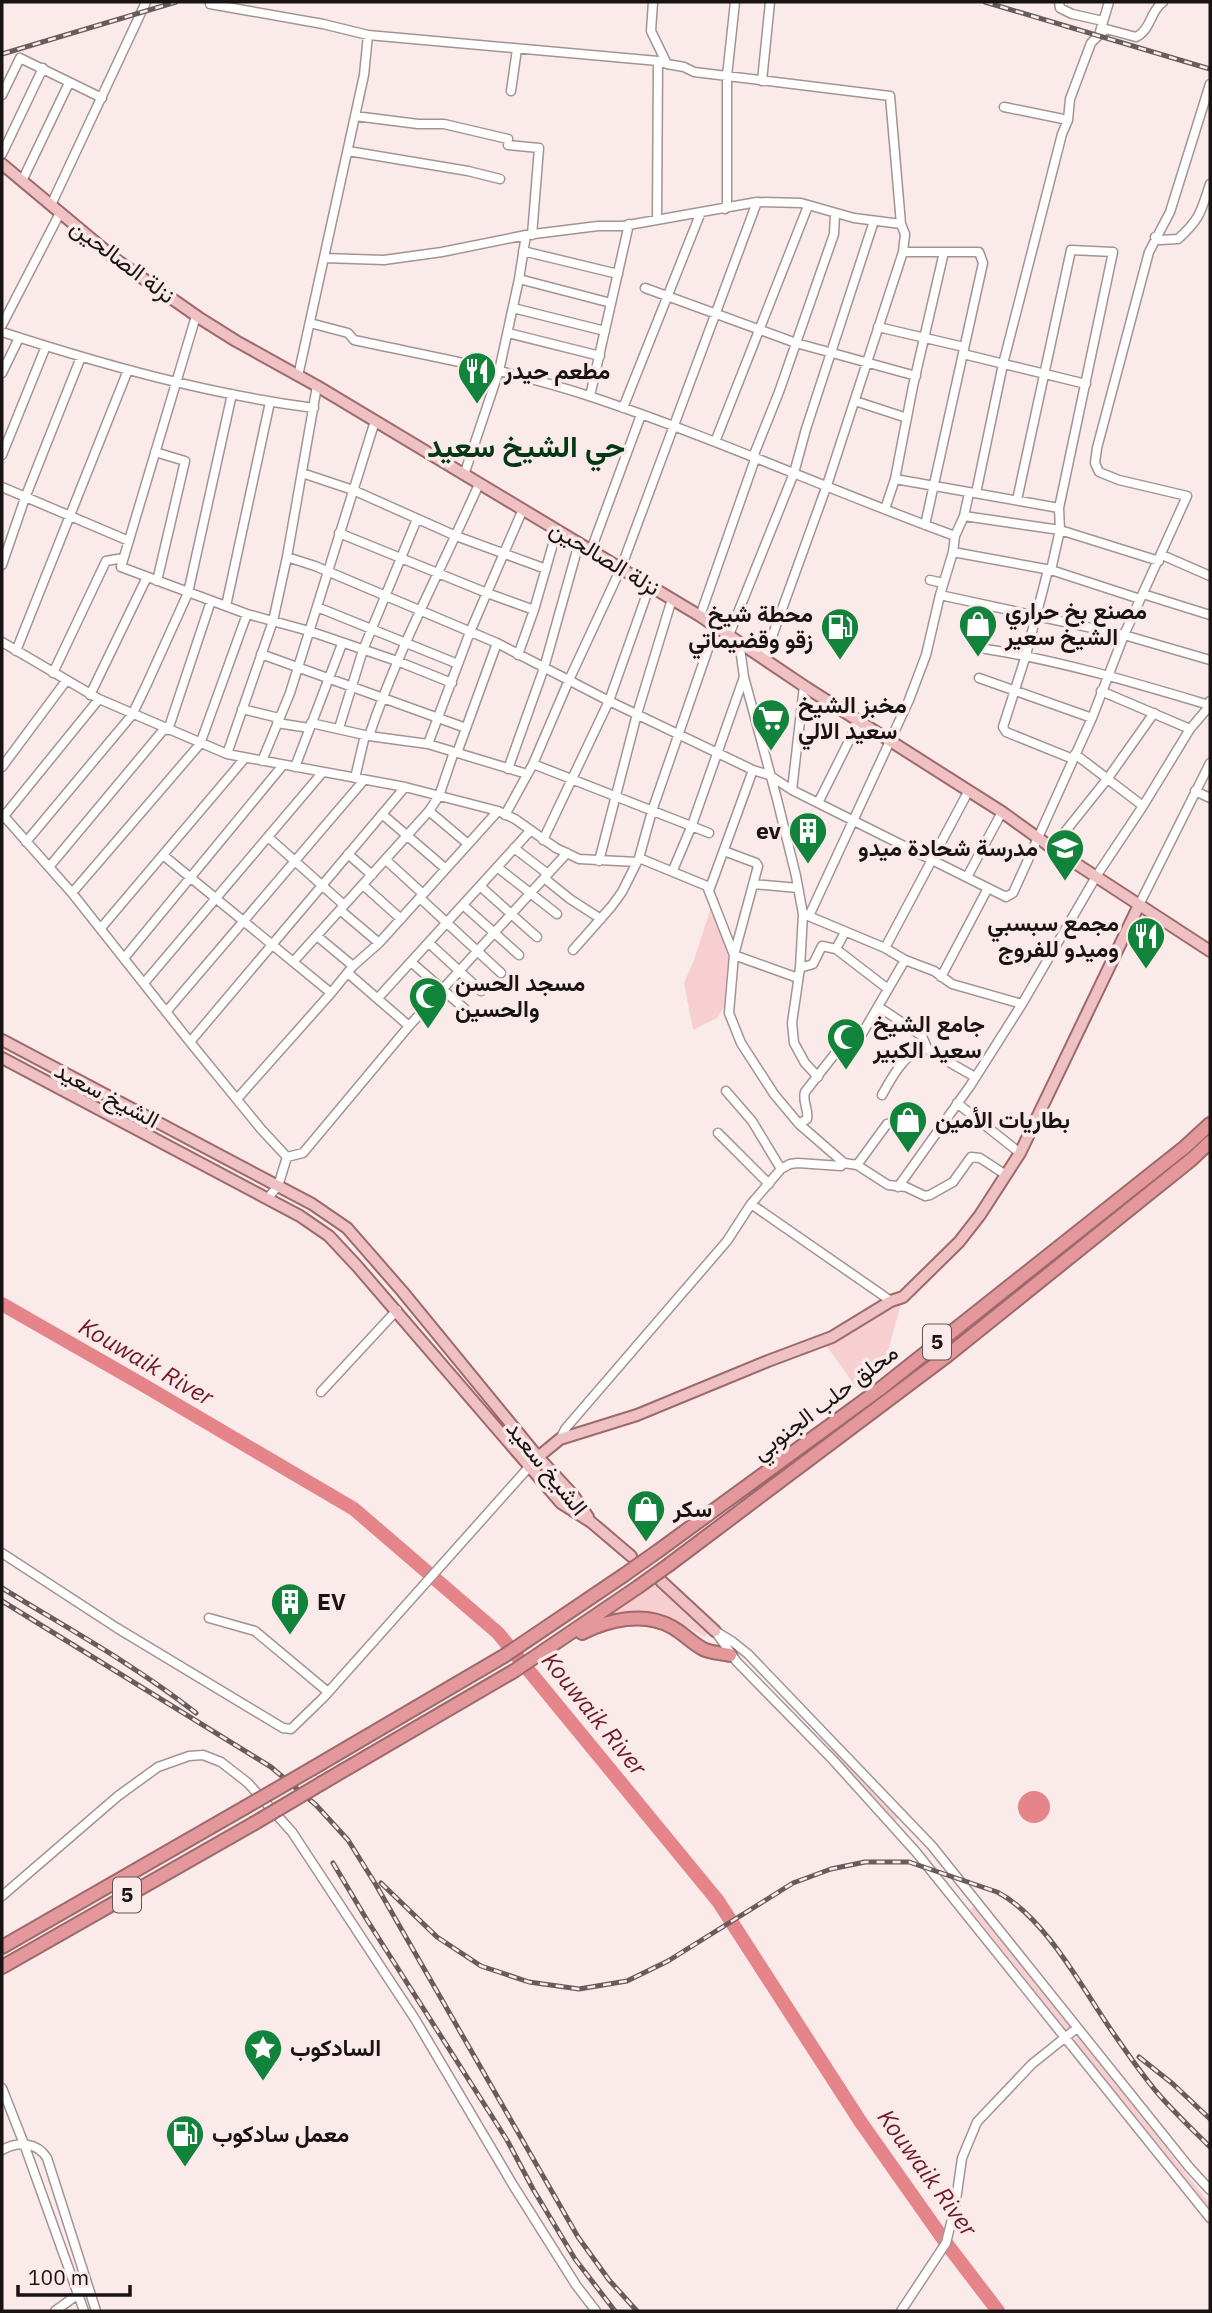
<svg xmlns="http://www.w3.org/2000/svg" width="1212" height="2313" font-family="'IBM Plex Sans',Vazirmatn,sans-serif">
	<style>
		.green { fill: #f8cfd0 }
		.water { fill: #e5858a }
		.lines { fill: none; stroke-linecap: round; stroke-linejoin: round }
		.river { stroke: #e5858a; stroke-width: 14 }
		.minor-casing { stroke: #a39494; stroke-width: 11 }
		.major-casing { stroke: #9d696b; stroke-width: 14 }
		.highway-casing { stroke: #9d696b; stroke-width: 16 }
		.minor { stroke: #fff; stroke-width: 8 }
		.major { stroke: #efc1c3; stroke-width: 10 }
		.highway { stroke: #e4989b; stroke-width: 12 }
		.rail-casing { stroke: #665c5c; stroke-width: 5 }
		.rail { stroke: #fbeaea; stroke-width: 2.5; stroke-dasharray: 8; stroke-linecap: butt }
		.highway-bridge-casing { stroke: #9d696b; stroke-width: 16; stroke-linecap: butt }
		.highway-bridge { stroke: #e4989b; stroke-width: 12 }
		.labels { text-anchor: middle; stroke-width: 7; stroke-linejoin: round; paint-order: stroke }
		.shield { fill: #fbeaea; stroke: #5d5454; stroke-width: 2 }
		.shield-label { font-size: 21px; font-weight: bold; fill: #191313 }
		.street-label { font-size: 23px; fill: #191313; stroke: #fbeaea }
		.poi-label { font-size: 23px; font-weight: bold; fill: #191313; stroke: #fbeaea; text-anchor: start }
		.water-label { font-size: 24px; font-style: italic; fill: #6f1926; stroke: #fbeaea }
		.district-label { font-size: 30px; font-weight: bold; fill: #043815; stroke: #fbeaea }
	</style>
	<rect width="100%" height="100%" fill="#fbeaea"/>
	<!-- green -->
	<path class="green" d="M712 904 732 960 726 1004 717 1018 693 1030 684 983 694 960Z
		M902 1301 883 1368 858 1390 826 1345 867 1324Z
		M653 1584 707 1633 705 1637 676 1621 662 1616 599 1619Z
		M834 1746 900 1816 895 1821 829 1751Z
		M975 1905 1071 2028 1066 2033 970 1910Z
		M1078 2036 1210 2204V2213L1178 2175 1073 2041Z"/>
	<!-- water -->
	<path class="water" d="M1018 1807a16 16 0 1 1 32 0a16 16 0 1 1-32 0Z"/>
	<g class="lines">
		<!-- river -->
		<path class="river" d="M2 1304 145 1386 354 1509 498 1633 718 1901 860 2121 946 2243 998 2311"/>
		<!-- minor casing -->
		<g class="minor-casing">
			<path id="minor" d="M653 2 651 31 667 64 658 61 657 219
				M1059 2 1060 8 1072 14 1103 21
				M210 4 323 24 368 35 658 61
				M1099 35 1106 29 1136 37C1151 30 1150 11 1163 2
				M667 64 684 67 694 72 890 96 901 224
				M762 81 770 2
				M511 91 517 49
				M2 95 20 58 102 98
				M1004 107 1068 120
				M355 116 418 124H444L508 139
				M508 145 539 148 532 235
				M348 151 468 171 500 179
				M2 154 43 68
				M22 181 69 83
				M51 205 146 2
				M725 209 727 203V76L735 2
				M1155 237 1160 240 1178 239C1200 219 1201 212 1210 184
				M523 251 618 274
				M903 252H979L983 263 925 525
				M324 258 384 260 442 252 526 235 598 226H623L757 202 801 203 854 218 901 224 905 234 903 252 827 485 764 659
				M519 279 611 303
				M645 288 796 343 916 376
				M513 308 605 331
				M196 316 121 567 247 614 309 631 397 661 452 683
				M310 323 348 333 354 340C433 357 515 371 592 397 715 438 834 492 955 536
				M2 325 60 213
				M878 327 964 347
				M2 332C104 365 207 394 314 408
				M508 333 600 356
				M963 354 1086 384
				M2 373 19 338
				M298 376 364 75 368 35
				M590 396 629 224
				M855 401 907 418
				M623 408 701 212
				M715 442 808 206
				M155 452 185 461 157 581
				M2 455 46 346
				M302 473 353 490 456 536 546 569
				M464 475 499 371 519 279 526 235
				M895 479 1059 508
				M2 487 129 541
				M976 493 1003 364 1062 134 1068 120 1070 99 1091 43 1099 35 1109 2
				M1017 500 1071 250 1113 252 1059 508 1060 530 1051 570
				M885 509 895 479 913 386 944 252
				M964 516 1060 530 1159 561
				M339 533 487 593 534 610
				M591 550 641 415
				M953 552 1051 570 1140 599
				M1162 555 1210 576
				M287 557 315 566 497 643 609 701 753 770 769 775 792 790 1006 897 1013 893 1092 718 1124 635 1187 496 1119 480 1099 472 1095 463 1097 448 1149 252 1170 212 1210 84
				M2 565 25 498 81 357
				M1048 570 1026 655 1003 727 1006 732 1073 759
				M930 580 943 583
				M1143 594 1210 615
				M940 595 1124 635 1210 660
				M226 606 270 402
				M317 607 458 664
				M700 616 754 462 755 452 779 392 834 234 835 214
				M729 635 794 473 806 429 874 221
				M739 641 744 677 777 799 796 876 803 914 800 968 792 1023 794 1043 805 1063 818 1077
				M2 642 99 699 227 754 405 787 498 811 515 819 556 848 579 859 637 862 639 858 707 886 734 955 729 1013 741 1043 774 1094 799 1124 844 1163 857 1165 888 1185 906 1187 925 1196 930 1195 953 1182 971 1157 980 1158 1006 1175
				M986 649C1062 661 1135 683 1209 705
				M16 651 128 370
				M261 654 466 728
				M518 655 534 610 557 530
				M53 673 106 561 123 558
				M979 678 1092 718
				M1101 691 1190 729
				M90 695 147 577
				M242 709 279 718
				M277 723 309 728
				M311 723 369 736 428 744 527 774
				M339 728 363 650 417 519
				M168 730 211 601
				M369 736C398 649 442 568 479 484
				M428 744 470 632 523 509
				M457 753 497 643
				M227 754 273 621 287 557 317 386
				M1075 754 1143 806
				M262 761 290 693 375 421
				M533 764 709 833
				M2 767 66 681
				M295 767 342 644
				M508 769 544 668 579 543
				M355 778 365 735
				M792 790 804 686
				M1195 791 1210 798
				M818 803 859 721
				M429 811 468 844
				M2 814 72 893 190 1042 261 1129 287 1157
				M382 814 446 869
				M505 815 533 764 569 680 621 568 757 202
				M4 816 99 699
				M268 837 344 905
				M543 840 609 701 650 585
				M26 842 132 715 146 686 188 593 232 394
				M514 848 548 874
				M1052 848 1108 778 1154 713
				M724 851 756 863 758 866 734 955 798 978
				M348 854 372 875
				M163 855 331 993 353 966 379 943 498 811
				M639 858 652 811 716 626
				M386 860 423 894
				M599 861 637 714 672 599
				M49 867 165 728
				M497 867 557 914
				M673 870 692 825 744 677
				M967 877 1002 812
				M544 878 570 899 601 919
				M753 884 798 888
				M363 885 401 919
				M480 886 537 937
				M710 888 753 770
				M72 893 200 744 247 614
				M420 898 501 973
				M463 905 519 955
				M1139 905 1210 763
				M340 910 379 943
				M806 915 885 948 905 960 934 971 952 984 1022 1004
				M809 916 909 700 926 655 940 595 953 552 955 536 964 516 969 493
				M101 928 245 758
				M317 936 353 966
				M429 943 481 991
				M885 948 968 792
				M836 949 845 932
				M573 950 611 907 622 892 637 862
				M125 957 283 765
				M293 962 429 811 439 796 454 752
				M411 962 465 1009
				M800 968 813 964 822 946 836 949 888 989
				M349 974 409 1026
				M941 977 988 888
				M145 982 322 773
				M378 998 530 831
				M879 1007 922 1036 928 1050 975 1077
				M166 1012 364 780
				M190 1042 405 787
				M726 1091 752 1121 781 1169
				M882 1095C893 1075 904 1055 925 1046
				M237 1099 331 993
				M957 1103 1020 1153
				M799 1124 807 1119C809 1109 802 1102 805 1092L841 1046 862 1034 905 960
				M718 1133 769 1184
				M857 1165 887 1124
				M898 1187 970 1086 1022 1004 1097 875 1143 806 1190 729 1207 709 1210 701
				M267 1199 278 1186 287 1157 303 1153 409 1026 567 853
				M751 1204 891 1301
				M321 1392 397 1310
				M560 1439 566 1428 727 1241 751 1204 781 1169 790 1164 798 1163 841 1166 844 1163
				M2 1553 117 1628 283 1728 291 1729 323 1698 529 1467
				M209 1618 255 1631 328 1692
				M715 1631 737 1662 833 1760 916 1852 1210 2218
				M715 1631 733 1642 748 1654 932 1846 1189 2167 1210 2190
				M2 1896 118 1796 158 1767 189 1756 203 1755 221 1762 248 1783 292 1832 415 2019 513 2185 576 2285 596 2311
				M2 2088 24 2144 84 2311
				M2 2150C18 2141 37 2142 47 2158L96 2311
				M55 2311 88 2287
				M901 2311 946 2243 955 2207 962 2158 977 2122 1032 2064 1077 2028"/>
		</g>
		<!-- major casing -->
		<g class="major-casing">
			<path id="major" d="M2 164 118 261 201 319 236 341 317 386 700 616 807 688 1002 812 1052 848 1210 951
				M2 1040 312 1204 347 1228 402 1291 538 1457 573 1495 588 1517
				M2 1058 300 1216 329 1236 357 1266 561 1503 591 1522 631 1556
				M529 1467 538 1457 560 1439 637 1415 768 1361 832 1337 891 1301 903 1297 959 1242 980 1215 1020 1153 1139 905
				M661 1581 715 1631"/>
		</g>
		<!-- highway casing -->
		<g class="highway-casing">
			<path id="highway" d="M658 1551 880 1389 1185 1147 1210 1124
				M670 1564 948 1355 1192 1159 1210 1142
				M582 1633C608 1620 644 1611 672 1627 683 1633 692 1643 703 1649 711 1653 722 1653 730 1655
				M313 1768 504 1656 624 1575
				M322 1783 514 1671 638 1587
				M2 1947 244 1808
				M2 1967 253 1824"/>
		</g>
		<!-- minor -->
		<use href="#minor" class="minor"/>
		<!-- major -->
		<use href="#major" class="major"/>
		<!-- highway -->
		<use href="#highway" class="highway"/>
		<!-- rail casing -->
		<g class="rail-casing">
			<path id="rail" d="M985 2 1210 69
				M2 54 176 2
				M2 1588C67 1628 135 1665 196 1713
				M2 1601 271 1767 316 1805 348 1840 376 1885 578 2237 609 2280 637 2311
				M333 1863 367 1920 507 2140 533 2189 575 2259 615 2311
				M381 1883 437 1937 481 1966 529 1982 579 1989 627 1981 668 1961 793 1883 831 1869 865 1862H909L997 1892C1046 1917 1084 1992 1116 2037 1130 2057 1145 2079 1161 2097 1177 2115 1194 2131 1210 2147
				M1139 2057 1173 2084 1210 2119"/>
		</g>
		<!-- rail -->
		<use href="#rail" class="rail"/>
		<!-- highway-bridge casing -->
		<g class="highway-bridge-casing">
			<path id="highway-bridge" d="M624 1575 658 1551
				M638 1587 670 1564
				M244 1808 313 1768
				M253 1824 322 1783"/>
		</g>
		<!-- highway-bridge -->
		<use href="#highway-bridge" class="highway-bridge"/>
	</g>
	<!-- icons -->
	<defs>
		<g id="restaurant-pin" transform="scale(2.0125)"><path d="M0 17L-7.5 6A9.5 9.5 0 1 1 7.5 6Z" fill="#11833a" stroke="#fbeaea"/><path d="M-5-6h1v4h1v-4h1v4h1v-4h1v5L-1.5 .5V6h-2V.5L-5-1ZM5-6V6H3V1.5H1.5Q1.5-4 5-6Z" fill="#fff"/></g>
		<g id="shop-pin" transform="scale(2.0125)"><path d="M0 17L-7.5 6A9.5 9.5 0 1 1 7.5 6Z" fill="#11833a" stroke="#fbeaea"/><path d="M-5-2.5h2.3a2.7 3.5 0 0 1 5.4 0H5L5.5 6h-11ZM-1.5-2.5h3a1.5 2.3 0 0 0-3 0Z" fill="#fff"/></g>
		<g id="fuel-pin" transform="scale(2.0125)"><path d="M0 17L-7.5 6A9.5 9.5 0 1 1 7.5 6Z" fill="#11833a" stroke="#fbeaea"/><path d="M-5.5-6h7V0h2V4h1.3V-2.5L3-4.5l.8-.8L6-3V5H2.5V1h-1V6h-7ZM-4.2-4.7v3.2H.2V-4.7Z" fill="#fff"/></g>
		<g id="supermarket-pin" transform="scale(2.0125)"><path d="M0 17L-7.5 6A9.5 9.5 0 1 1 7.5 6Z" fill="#11833a" stroke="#fbeaea"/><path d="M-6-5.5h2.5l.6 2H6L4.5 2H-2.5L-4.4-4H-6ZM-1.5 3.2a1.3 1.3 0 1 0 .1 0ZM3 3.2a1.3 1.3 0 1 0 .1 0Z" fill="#fff"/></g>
		<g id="building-pin" transform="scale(2.0125)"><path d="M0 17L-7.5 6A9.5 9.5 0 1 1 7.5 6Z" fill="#11833a" stroke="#fbeaea"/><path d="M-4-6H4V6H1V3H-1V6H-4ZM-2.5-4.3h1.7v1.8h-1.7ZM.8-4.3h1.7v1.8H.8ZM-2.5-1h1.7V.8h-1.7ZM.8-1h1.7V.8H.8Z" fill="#fff"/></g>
		<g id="school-pin" transform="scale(2.0125)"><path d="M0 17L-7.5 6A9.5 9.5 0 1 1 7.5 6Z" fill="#11833a" stroke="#fbeaea"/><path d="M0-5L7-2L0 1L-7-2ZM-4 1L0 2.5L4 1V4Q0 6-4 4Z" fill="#fff"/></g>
		<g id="mosque-pin" transform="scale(2.0125)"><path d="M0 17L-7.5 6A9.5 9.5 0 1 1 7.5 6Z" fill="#11833a" stroke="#fbeaea"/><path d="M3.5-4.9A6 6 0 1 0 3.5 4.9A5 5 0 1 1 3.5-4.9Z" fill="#fff"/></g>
		<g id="sight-pin" transform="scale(2.0125)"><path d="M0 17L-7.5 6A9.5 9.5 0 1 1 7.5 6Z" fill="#11833a" stroke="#fbeaea"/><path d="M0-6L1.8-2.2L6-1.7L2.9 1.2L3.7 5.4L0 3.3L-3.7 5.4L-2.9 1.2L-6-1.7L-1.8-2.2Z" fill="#fff"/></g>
	</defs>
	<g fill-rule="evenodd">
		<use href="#restaurant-pin" x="477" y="371"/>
		<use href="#shop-pin" x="978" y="624"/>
		<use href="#fuel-pin" x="840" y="627"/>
		<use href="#supermarket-pin" x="771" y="718"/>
		<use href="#building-pin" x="808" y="831"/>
		<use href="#school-pin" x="1065" y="848"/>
		<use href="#restaurant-pin" x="1146" y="936"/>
		<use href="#mosque-pin" x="428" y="996"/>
		<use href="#mosque-pin" x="846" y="1037"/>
		<use href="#shop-pin" x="908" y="1120"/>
		<use href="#shop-pin" x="646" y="1509"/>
		<use href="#building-pin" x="290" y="1602"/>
		<use href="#sight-pin" x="263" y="2048"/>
		<use href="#fuel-pin" x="185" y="2134"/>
	</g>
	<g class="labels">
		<!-- shield labels -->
		<g class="shield">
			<rect x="923" y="1324.5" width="28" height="35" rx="5"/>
			<rect x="113" y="1877.5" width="28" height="35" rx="5"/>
		</g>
		<g class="shield-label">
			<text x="937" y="1349">5</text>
			<text x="127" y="1902">5</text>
		</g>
		<!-- street labels -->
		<g class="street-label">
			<text transform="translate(123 261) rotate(37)" y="8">نزلة الصالحين</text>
			<text transform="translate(605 558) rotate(31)" y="8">نزلة الصالحين</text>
			<text transform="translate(107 1095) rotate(28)" y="8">الشيخ سعيد</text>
			<text transform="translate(825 1402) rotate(-37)" y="8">محلق حلب الجنوبي</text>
			<text transform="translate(547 1468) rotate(51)" y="8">الشيخ سعيد</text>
		</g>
		<!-- poi labels -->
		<g class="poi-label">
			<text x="504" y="379">مطعم حيدر</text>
			<text x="1005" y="619">مصنع بخ حراري<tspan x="1005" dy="26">الشيخ سعير</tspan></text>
			<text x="813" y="622" text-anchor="end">محطة شيخ<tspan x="813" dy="26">زقو وقضيماتي</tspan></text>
			<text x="798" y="713">مخبز الشيخ<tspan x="798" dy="26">سعيد الالي</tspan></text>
			<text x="781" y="839" text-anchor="end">ev</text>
			<text x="1038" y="856" text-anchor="end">مدرسة شحادة ميدو</text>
			<text x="1119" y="931" text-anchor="end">مجمع سبسبي<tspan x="1119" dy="26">وميدو للفروج</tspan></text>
			<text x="455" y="991">مسجد الحسن<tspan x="455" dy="26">والحسين</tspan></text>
			<text x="873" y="1032">جامع الشيخ<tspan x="873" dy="26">سعيد الكبير</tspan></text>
			<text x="935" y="1128">بطاريات الأمين</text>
			<text x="673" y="1517">سكر</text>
			<text x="317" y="1610">EV</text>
			<text x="290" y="2056">السادكوب</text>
			<text x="212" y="2142">معمل سادكوب</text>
		</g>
		<!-- water labels -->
		<g class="water-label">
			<text transform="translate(146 1362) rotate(30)" y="8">Kouwaik River</text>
			<text transform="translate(594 1714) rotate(51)" y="8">Kouwaik River</text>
			<text transform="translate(927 2173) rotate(54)" y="8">Kouwaik River</text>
		</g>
		<!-- district labels -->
		<g class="district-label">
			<text x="526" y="457">حي الشيخ سعيد</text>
		</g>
	</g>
	<!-- border -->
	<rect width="1212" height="2313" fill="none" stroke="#191313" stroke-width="7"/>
	<!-- scale -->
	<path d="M18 2285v10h112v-10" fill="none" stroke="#191313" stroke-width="3.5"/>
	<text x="28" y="2285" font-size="21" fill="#191313" stroke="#fbeaea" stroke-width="5" paint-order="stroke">100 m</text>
</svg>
